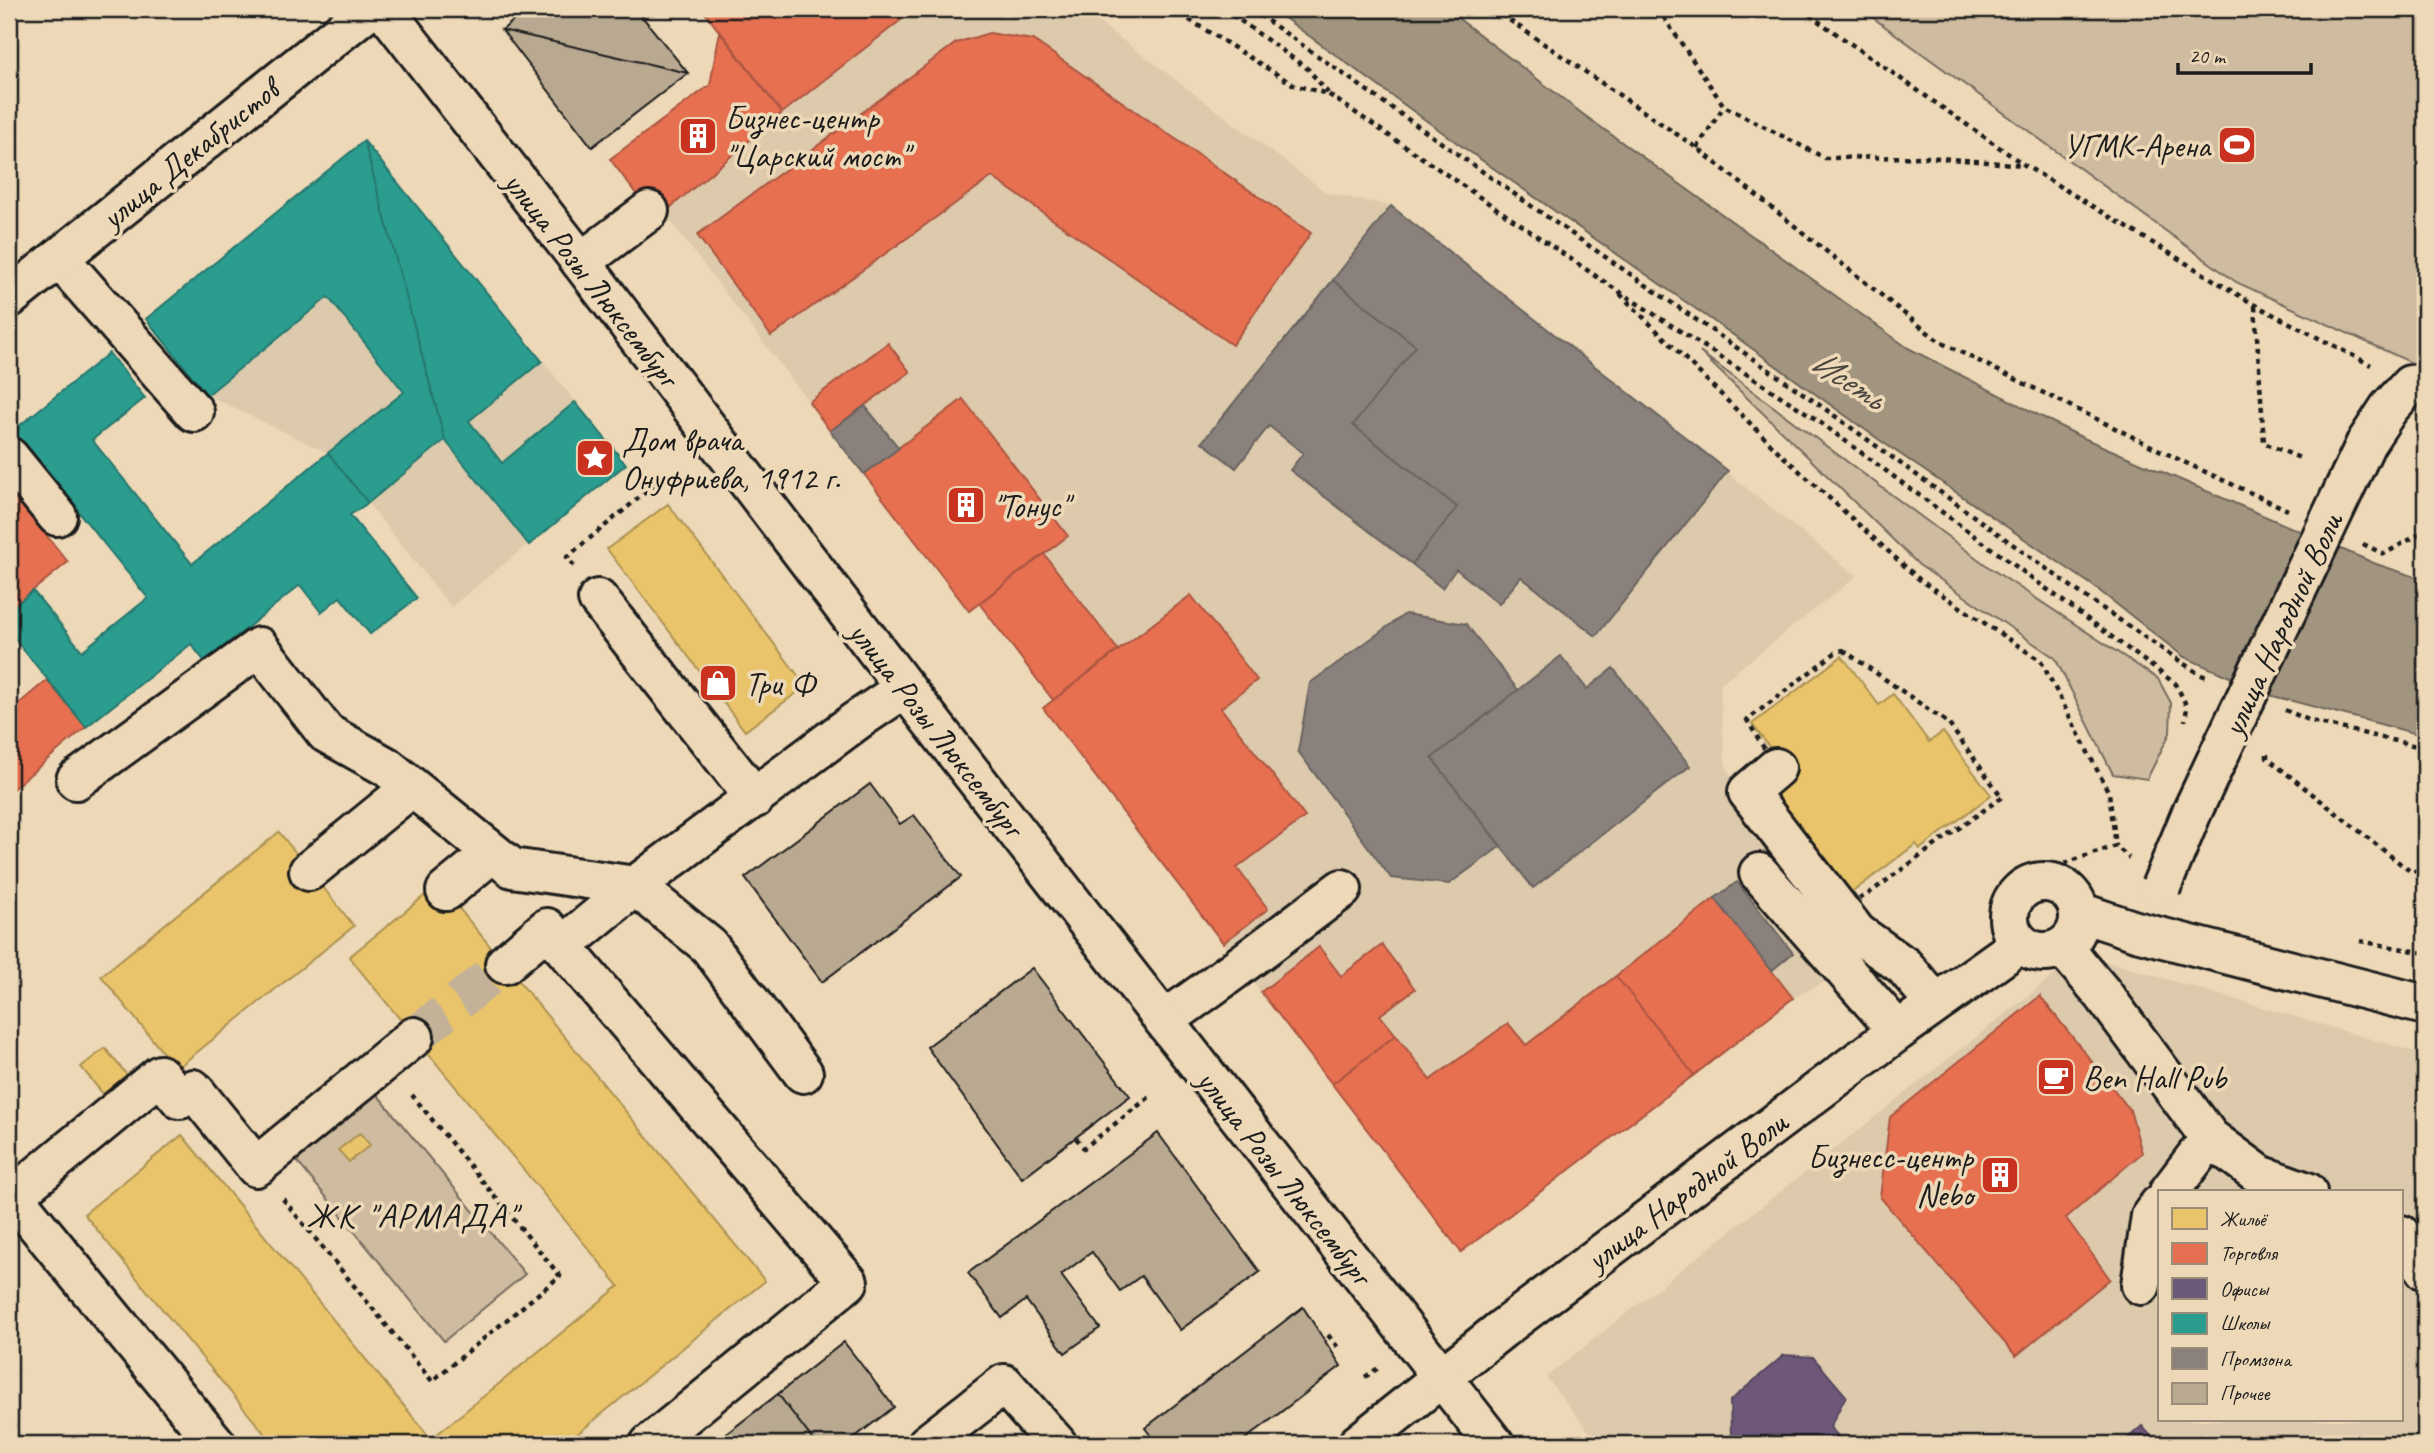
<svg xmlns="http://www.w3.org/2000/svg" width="2434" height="1453" font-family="Caveat,sans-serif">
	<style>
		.built { fill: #ddcaac; fill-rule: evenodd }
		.green { fill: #cfbca0; stroke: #766c5e; stroke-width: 2 }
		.water { fill: #a29580; stroke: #6c6558; stroke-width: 2 }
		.homes { fill: #e9c46a; stroke: #ac9253; stroke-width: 2 }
		.shops { fill: #e76f51; stroke: #aa5641; stroke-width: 2 }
		.offices { fill: #6d597a; stroke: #55475e; stroke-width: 2 }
		.schools { fill: #2a9d8f; stroke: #26766c; stroke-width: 2 }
		.industry { fill: #8a817c; stroke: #69635f; stroke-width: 2 }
		.building { fill: #b9a991; stroke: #1c1c1c; stroke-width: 2 }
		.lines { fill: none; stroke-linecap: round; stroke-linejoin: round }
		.minor-tunnel { stroke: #c3b298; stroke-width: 38; stroke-dasharray: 38 19; stroke-linecap: butt }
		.minor-casing { stroke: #1c1c1c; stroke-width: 44 }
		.major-casing { stroke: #1c1c1c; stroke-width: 44 }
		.path { stroke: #1c1c1c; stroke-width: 4.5; stroke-dasharray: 5 5; stroke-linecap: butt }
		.minor { stroke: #edd8b7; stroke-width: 38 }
		.major { stroke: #edd8b7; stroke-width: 38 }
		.minor-bridge-casing { stroke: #1c1c1c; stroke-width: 44; stroke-linecap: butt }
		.minor-bridge { stroke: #edd8b7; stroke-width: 38 }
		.labels { text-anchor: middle; stroke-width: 7; stroke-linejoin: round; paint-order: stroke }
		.poi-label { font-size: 33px; fill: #1c1c1c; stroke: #edd8b7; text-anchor: start }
		.street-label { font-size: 33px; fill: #1c1c1c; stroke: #edd8b7 }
		.water-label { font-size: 35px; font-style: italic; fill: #4b463f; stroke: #edd8b7 }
		.neighbourhood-label { font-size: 35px; letter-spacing: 2px; fill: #1c1c1c; stroke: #edd8b7 }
	</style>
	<rect width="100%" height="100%" fill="#edd8b7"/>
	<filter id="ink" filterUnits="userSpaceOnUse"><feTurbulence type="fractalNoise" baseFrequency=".0143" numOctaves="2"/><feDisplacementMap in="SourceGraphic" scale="14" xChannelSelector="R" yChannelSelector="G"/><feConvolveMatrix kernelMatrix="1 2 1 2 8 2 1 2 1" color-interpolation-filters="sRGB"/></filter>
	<g filter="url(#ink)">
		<!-- built -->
		<path class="built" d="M915 9H1081L1327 193 1391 206 1857 576 1720 684 1725 763 1750 823 1871 962 1844 972 1793 998 1461 1252 1043 708 1053 699 980 604 969 611 664 213 782 113Z
			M364 141 626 464 451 607 328 453 207 395 146 319Z
			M2081 954 2425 1055V1444H1599L1546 1377ZM2159 1192H2401V1420H2159Z"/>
		<!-- green -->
		<path class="green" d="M1861 9H2425V369L2236 282Z
			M1700 352 1990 568 2158 679 2171 703 2170 733 2147 779 2113 774 2055 658 1919 565Z
			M376 1093 525 1274 444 1341 295 1159Z"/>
		<!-- water -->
		<path class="water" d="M1272 9H1446L1584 115 1908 348 2081 437 2376 564 2425 580V736L2273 696 2184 657 2092 585 1881 441 1729 332 1460 145Z"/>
		<!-- homes -->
		<path class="homes" d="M668 504 806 686 745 731 607 549Z
			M1842 656 1879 705 1893 694 1929 742 1943 732 1991 795 1920 849 1916 844 1847 896 1766 790 1789 773 1752 724Z
			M279 832 354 926 176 1069 101 976Z
			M439 884 765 1281 565 1444H273L84 1214 182 1135 431 1439 619 1286 349 957Z
			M105 1048 127 1075 103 1094 81 1067Z
			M360 1133 370 1145 349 1162 338 1150Z"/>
		<!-- shops -->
		<path class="shops" d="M702 9H915L782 113Z
			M720 31 782 113 664 213 649 211 610 159 710 85Z
			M989 33 1033 40 1311 233 1232 345 992 177 771 336 697 235 956 43Z
			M888 343 910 372 830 431 809 402Z
			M963 399 1068 536 969 611 864 474Z
			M9 489 68 562 9 610Z
			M1044 554 1118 650 1053 700 979 603Z
			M1191 595 1257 680 1221 708 1305 817 1237 868 1268 909 1223 943 1043 708Z
			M47 680 86 727 9 792V712Z
			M1715 898 1793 998 1694 1075 1616 976Z
			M1382 945 1415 989 1380 1015 1396 1035 1332 1084 1261 992 1319 947 1341 976Z
			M1616 976 1694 1075 1461 1252 1332 1084 1396 1035 1430 1080 1508 1023 1526 1045Z
			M2040 996 2130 1110 2142 1153 2066 1218 2110 1279 2016 1356 1880 1197 1890 1117Z"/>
		<!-- offices -->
		<path class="offices" d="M1784 1355 1813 1357 1846 1396 1830 1427 1845 1444H1724L1731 1438 1730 1401Z
			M2142 1426 2158 1444H2121Z"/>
		<!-- schools -->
		<path class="schools" d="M364 141 445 440 368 503 328 453 404 392 328 297 207 395 146 319Z
			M364 141 542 361 469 421 502 463 575 402 626 464 529 545 445 440Z
			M109 353 145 398 92 440 192 564 328 453 368 503 350 515 417 598 370 634 340 597 321 612 300 585 205 662 191 644 86 727 9 632V610L33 591 82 651 148 598 13 431Z"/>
		<!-- industry -->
		<path class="industry" d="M1391 206 1728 471 1596 636 1521 577 1499 604 1456 569 1442 588 1412 564 1457 507 1353 425 1416 346 1333 280Z
			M1333 280 1416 346 1353 425 1457 507 1412 564 1290 470 1303 453 1269 426 1236 468 1202 442Z
			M865 406 899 448 864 474 830 431Z
			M1405 614 1466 624 1518 690 1432 758 1501 846 1449 884 1391 878 1298 751 1310 683Z
			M1561 656 1587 689 1613 668 1690 766 1533 888 1432 758Z
			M1737 882 1793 953 1771 971 1715 898Z"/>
		<!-- building -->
		<path class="building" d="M528 9H636L688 73 502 30Z
			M502 30 688 73 592 147Z
			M870 784 900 824 914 815 961 877 822 982 745 878Z
			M1032 968 1130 1096 1022 1178 927 1047Z
			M1158 1133 1260 1272 1180 1330 1141 1276 1120 1291 1092 1252 1061 1275 1100 1328 1065 1353 1026 1300 1002 1318 968 1273Z
			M1303 1307 1341 1366 1239 1444H1157L1145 1428Z
			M844 1342 894 1407 846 1444H816L778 1394Z
			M778 1394 816 1444H713Z"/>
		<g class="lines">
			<!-- minor-tunnel -->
			<path class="minor-tunnel" d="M414 1037 505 964"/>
			<!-- minor casing -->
			<g class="minor-casing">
				<path id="minor" d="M59 258 194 412
					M581 262 649 211
					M2366 443 2389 408 2410 385 2425 383
					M9 457 57 516
					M598 599 755 798
					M1776 768 1748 792 1857 933 1904 966 1936 1004
					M76 780 259 647 326 733 387 767 512 868 635 886 709 946 803 1073
					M309 871 412 787
					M1759 873 1898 1031
					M2009 917a35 35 0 1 1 70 0a35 35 0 1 1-70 0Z
					M446 891 492 853
					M2079 912 2136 931 2425 1005
					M2063 947 2103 994 2210 1138 2260 1175 2307 1192
					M505 964 547 928 562 946
					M1164 1020C1225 979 1283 933 1342 889
					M2169 1192 2210 1138
					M2401 1235 2425 1270
					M2141 1285 2151 1216 2159 1205
					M216 1444 13 1196 160 1075 180 1099 193 1089 256 1167 414 1037
					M650 1444 848 1282 562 946 635 886 856 721 905 688
					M927 1444 1004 1384 1057 1444
					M1358 1444 1502 1329 1898 1031 2020 944"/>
			</g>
			<!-- major casing -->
			<g class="major-casing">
				<path id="major" d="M384 9 581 262 905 688 1494 1444
					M9 298 369 9"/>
			</g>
			<!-- path -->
			<path class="path" d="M1172 9 1294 85 1328 94 1612 287 1810 415 2176 684 2187 707 2185 721
				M1224 9 1308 69 1328 93
				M1251 9 1530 205 1814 401 2083 595 2199 674 2209 678
				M1493 9 1697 148 1940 342 2186 463 2288 510
				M1658 9 1724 106 1825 158 1927 157 2024 165
				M1801 9 2026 166 2255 305 2371 365
				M1697 148 1724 106
				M1620 294 1785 458 1920 580 2041 661 2109 793 2116 846
				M2255 306 2264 443 2300 458
				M2416 472 2425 468
				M2363 544 2384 554 2425 531
				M574 566 567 557 663 478
				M1843 650 1948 723 2002 797 1868 894 1850 904 1761 789 1772 779 1776 768 1747 720 1835 653Z
				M2285 710 2311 721 2425 748
				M2267 754V758L2411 872 2425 869
				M2017 879 2116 846 2129 858
				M2360 941 2425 953
				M1076 1138 1084 1148 1152 1095
				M283 1199 432 1381 560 1276 412 1095
				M1328 1335 1340 1350
				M1365 1377 1380 1367"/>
			<!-- minor -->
			<use href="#minor" class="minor"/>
			<!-- major -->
			<use href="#major" class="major"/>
			<!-- minor-bridge casing -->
			<g class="minor-bridge-casing">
				<path id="minor-bridge" d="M2161 887 2192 812 2366 443"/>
			</g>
			<!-- minor-bridge -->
			<use href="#minor-bridge" class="minor-bridge"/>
		</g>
	</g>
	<!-- icons -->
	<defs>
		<g id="building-square" transform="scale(2.0125)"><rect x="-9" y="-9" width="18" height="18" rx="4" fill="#c8321e" stroke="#edd8b7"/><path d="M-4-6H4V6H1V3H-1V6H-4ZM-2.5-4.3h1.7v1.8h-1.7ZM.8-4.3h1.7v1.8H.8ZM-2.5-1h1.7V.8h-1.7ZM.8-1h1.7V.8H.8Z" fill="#fff"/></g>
		<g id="stadium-square" transform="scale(2.0125)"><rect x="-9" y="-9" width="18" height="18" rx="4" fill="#c8321e" stroke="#edd8b7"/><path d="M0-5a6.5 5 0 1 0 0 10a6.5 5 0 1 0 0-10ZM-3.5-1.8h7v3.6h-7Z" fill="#fff"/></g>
		<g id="sight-square" transform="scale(2.0125)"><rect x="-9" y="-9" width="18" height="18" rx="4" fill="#c8321e" stroke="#edd8b7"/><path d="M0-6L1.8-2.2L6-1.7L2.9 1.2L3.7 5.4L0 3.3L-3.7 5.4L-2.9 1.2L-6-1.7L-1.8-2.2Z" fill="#fff"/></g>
		<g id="shop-square" transform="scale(2.0125)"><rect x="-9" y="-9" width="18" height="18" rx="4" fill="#c8321e" stroke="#edd8b7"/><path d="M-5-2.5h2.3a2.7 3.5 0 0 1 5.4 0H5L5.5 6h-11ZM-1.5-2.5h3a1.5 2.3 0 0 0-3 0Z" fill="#fff"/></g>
		<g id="cafe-square" transform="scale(2.0125)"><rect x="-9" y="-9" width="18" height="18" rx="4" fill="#c8321e" stroke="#edd8b7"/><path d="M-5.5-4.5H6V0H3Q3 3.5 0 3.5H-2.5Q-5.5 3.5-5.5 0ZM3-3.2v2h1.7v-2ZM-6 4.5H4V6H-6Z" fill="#fff"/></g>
	</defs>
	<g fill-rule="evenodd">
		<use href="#building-square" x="698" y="136"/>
		<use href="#stadium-square" x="2237" y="145"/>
		<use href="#sight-square" x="595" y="458"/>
		<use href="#building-square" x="966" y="505"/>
		<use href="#shop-square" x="718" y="683"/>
		<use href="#cafe-square" x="2056" y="1077"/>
		<use href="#building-square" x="2000" y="1175"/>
	</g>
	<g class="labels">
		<!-- poi labels -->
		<g class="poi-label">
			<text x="725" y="129">Бизнес-центр<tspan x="725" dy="38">"Царский мост"</tspan></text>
			<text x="2210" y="157" text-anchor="end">УГМК-Арена</text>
			<text x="622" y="451">Дом врача<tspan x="622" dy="38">Онуфриева, 1912 г.</tspan></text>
			<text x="993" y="517">"Тонус"</text>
			<text x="745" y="695">Три Ф</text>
			<text x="2083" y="1089">Ben Hall Pub</text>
			<text x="1973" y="1168" text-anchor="end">Бизнесс-центр<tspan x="1973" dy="38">Nebo</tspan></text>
		</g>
		<!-- street labels -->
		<g class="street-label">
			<text transform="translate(189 153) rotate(-39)" y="12">улица Декабристов</text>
			<text transform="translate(592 278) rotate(52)" y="12">улица Розы Люксембург</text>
			<text transform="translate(2281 624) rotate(-65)" y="12">улица Народной Воли</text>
			<text transform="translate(937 728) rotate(52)" y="12">улица Розы Люксембург</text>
			<text transform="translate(1285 1176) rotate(52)" y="12">улица Розы Люксембург</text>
			<text transform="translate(1686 1190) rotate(-37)" y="12">улица Народной Воли</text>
		</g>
		<!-- water labels -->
		<g class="water-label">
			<text transform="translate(1848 379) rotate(33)" y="12">Исеть</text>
		</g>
		<!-- neighbourhood labels -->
		<g class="neighbourhood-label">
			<text x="412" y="1227">ЖК "АРМАДА"</text>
		</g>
	</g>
	<!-- margin -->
	<rect width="2434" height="1453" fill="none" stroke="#edd8b7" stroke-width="35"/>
	<rect x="18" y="18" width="2399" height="1418" fill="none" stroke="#1c1c1c" stroke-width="2.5" filter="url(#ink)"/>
	<!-- legend -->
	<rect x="2158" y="1190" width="245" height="231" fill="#edd8b7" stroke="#998d79" stroke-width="2"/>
	<rect x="2172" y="1208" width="35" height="21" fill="#e9c46a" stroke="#998d79" stroke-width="2"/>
	<text x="2220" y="1226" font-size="21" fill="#1c1c1c">Жильё</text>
	<rect x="2172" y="1243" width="35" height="21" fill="#e76f51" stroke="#998d79" stroke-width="2"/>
	<text x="2220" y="1260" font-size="21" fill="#1c1c1c">Торговля</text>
	<rect x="2172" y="1278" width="35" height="21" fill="#6d597a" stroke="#998d79" stroke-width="2"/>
	<text x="2220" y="1296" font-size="21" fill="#1c1c1c">Офисы</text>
	<rect x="2172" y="1313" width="35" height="21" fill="#2a9d8f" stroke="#998d79" stroke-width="2"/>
	<text x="2220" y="1330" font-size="21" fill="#1c1c1c">Школы</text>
	<rect x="2172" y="1348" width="35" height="21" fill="#8a817c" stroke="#998d79" stroke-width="2"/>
	<text x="2220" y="1366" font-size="21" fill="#1c1c1c">Промзона</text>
	<rect x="2172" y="1383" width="35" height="21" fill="#b9a991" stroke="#998d79" stroke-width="2"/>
	<text x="2220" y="1400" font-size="21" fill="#1c1c1c">Прочее</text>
	<!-- scale -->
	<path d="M2178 63v10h133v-10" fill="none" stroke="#1c1c1c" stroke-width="3.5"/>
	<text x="2189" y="63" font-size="21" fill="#1c1c1c" stroke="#edd8b7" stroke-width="5" paint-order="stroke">20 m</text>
</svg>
